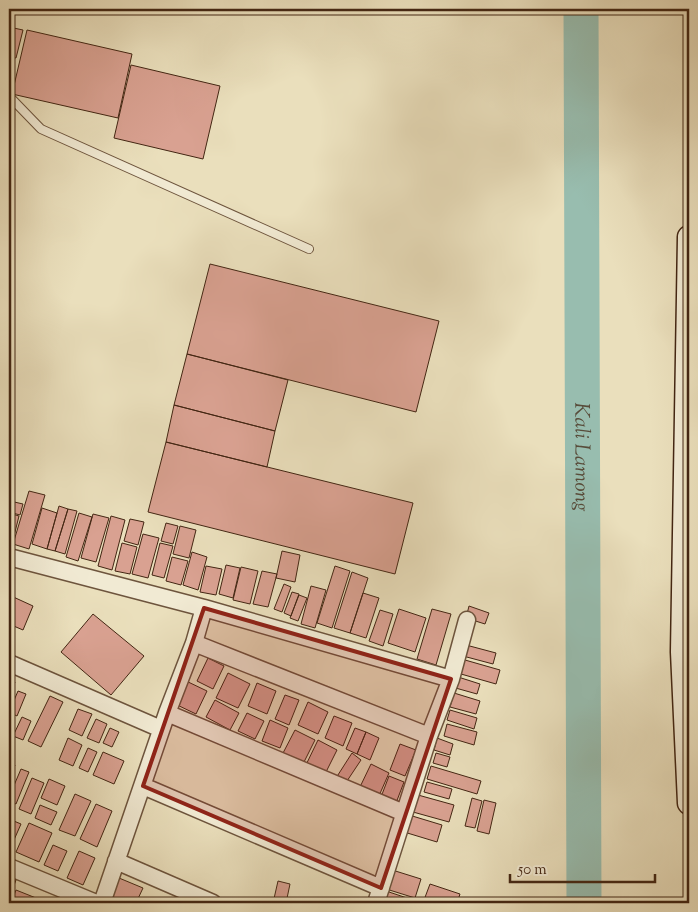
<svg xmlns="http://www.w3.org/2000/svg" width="698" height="912" font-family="'Sorts Mill Goudy',serif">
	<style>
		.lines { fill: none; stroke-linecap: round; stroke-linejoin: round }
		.river { stroke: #98bdaf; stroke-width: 35 }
		.building { fill: #d9a191; stroke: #432613 }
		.lane-casing { stroke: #6d543d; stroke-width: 10 }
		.street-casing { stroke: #6d543d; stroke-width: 19 }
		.secondary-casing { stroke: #432613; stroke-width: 25 }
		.lane { stroke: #f1ead3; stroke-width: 8 }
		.street { stroke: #f1ead3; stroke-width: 16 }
		.secondary { stroke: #f1ead3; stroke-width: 22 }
		.marked { fill: #8f2418; fill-opacity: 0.2; stroke: #8f2418; stroke-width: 4; stroke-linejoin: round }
		.labels { text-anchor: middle; stroke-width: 4; stroke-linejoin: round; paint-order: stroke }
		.water-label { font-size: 21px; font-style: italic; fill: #584c3a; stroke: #f1ead3 }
	</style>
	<rect width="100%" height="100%" fill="#eadfbc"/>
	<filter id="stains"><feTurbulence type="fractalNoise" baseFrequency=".004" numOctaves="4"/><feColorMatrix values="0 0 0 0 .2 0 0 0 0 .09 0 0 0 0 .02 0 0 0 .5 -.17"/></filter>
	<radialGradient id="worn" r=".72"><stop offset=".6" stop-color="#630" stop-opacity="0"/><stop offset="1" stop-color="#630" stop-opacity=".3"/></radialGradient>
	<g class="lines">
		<!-- river -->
		<path class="river" id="s1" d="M581 9 584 903"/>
	</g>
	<!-- building -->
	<path class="building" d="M9 27 23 30 16 58 9 57Z
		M27 30 132 54 118 118 12 94Z
		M131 65 220 86 203 159 114 138Z
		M210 264 439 321 416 412 187 354Z
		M187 354 288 380 275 431 174 405Z
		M174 405 275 431 267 467 166 442Z
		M166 442 413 503 395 574 148 512Z
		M29 491 45 495 29 549 13 544Z
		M10 501 23 504 20 515 9 512Z
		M59 506 68 509 55 551 47 549Z
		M42 508 57 513 47 549 32 544Z
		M68 509 77 511 65 554 55 551Z
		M9 513 19 516 14 536 9 535Z
		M79 513 92 517 78 561 66 557Z
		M93 514 109 518 96 562 81 558Z
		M111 516 125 520 112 570 98 566Z
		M130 519 144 522 138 545 124 541Z
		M166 523 178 526 173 544 161 541Z
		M180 526 196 530 189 558 173 554Z
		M143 534 159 538 148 578 132 574Z
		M122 543 137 547 130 574 115 571Z
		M160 543 173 546 164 578 152 575Z
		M282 551 300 555 295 582 276 578Z
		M192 552 207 557 198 590 183 585Z
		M172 557 188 561 181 585 166 581Z
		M226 565 240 568 233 598 219 594Z
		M206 566 222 569 216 595 200 592Z
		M335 566 350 571 332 628 317 623Z
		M241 567 258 571 250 604 233 600Z
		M262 571 277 574 268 607 253 604Z
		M352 572 368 578 350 633 334 628Z
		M284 584 291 587 282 612 274 609Z
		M311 586 326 590 315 628 301 624Z
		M292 592 299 594 291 616 284 613Z
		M363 593 379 598 366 638 350 633Z
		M9 595 33 606 23 630 9 624Z
		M299 595 307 598 298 621 290 618Z
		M469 606 489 613 485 624 466 618Z
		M399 609 426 618 415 652 388 643Z
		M432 609 451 614 436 665 417 659Z
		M380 610 393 614 383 646 369 641Z
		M93 614 144 656 111 695 61 652Z
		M466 645 496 653 493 664 463 656Z
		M208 658 224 666 213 689 197 681Z
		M458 658 500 670 496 684 454 672Z
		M228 673 250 684 238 708 216 698Z
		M455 676 480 684 477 694 452 687Z
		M9 679 15 682 9 696Z
		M184 680 207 691 196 714 173 703Z
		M257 683 276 691 267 714 248 706Z
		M18 691 26 694 17 716 9 712Z
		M454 693 480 701 476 714 450 707Z
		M285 695 299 700 289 725 275 719Z
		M50 696 63 702 41 747 28 741Z
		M215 700 239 713 230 730 206 717Z
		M308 702 328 712 318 734 298 725Z
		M78 709 92 714 82 736 69 730Z
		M450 710 477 718 474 729 447 720Z
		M247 713 264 721 255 739 238 731Z
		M334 716 352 723 343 746 325 738Z
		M22 717 31 721 23 740 13 736Z
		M96 719 107 724 99 743 87 738Z
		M270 720 288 728 280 748 262 741Z
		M447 724 477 732 474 745 444 736Z
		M110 728 119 732 112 747 103 743Z
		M355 728 366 732 357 754 346 749Z
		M295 730 315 740 302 766 282 755Z
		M366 732 379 738 370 760 357 754Z
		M68 738 82 745 73 766 59 760Z
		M437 738 453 744 450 755 434 750Z
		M318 740 337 750 323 778 304 769Z
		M400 744 416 750 405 776 390 770Z
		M88 748 97 752 88 772 79 768Z
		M103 752 124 761 114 784 93 775Z
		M352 753 361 760 345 784 336 778Z
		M436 753 450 757 447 767 433 763Z
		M9 763 15 765 9 783Z
		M371 764 389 773 378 798 359 789Z
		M431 766 481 781 477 794 427 779Z
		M21 769 29 772 16 804 9 801V797Z
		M389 776 404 782 396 803 381 797Z
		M32 778 44 783 31 814 19 809Z
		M49 779 65 786 57 805 41 798Z
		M427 782 452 789 449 799 424 792Z
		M75 794 91 801 75 836 59 830Z
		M418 795 454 805 449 822 413 812Z
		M472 798 482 801 475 828 465 826Z
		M484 800 496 803 489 834 477 831Z
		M96 804 112 811 97 847 80 839Z
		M40 805 57 812 51 825 35 818Z
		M409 815 442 825 437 842 404 832Z
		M9 819 21 824 10 849 9 848Z
		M29 823 52 833 39 862 16 852Z
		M53 845 67 851 58 871 44 865Z
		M79 851 95 858 83 885 67 878Z
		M389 869 421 879 415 898 383 888Z
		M9 877 16 880 9 899Z
		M119 878 143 888 136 903H108Z
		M278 881 290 884 286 903H273Z
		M430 884 460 894 457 903H436L424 900Z
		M16 890 36 898 34 903H11Z
		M383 890 416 901 415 903H379Z"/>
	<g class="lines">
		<!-- lane casing -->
		<g class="lane-casing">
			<path id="lane" d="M9 96 41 129 309 249"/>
		</g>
		<!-- street casing -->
		<g class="street-casing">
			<path id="street" d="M9 557 204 608 451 679
				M194 643 429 736
				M9 663 161 729
				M167 713 404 813
				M143 786 381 888
				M116 861 213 903
				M9 867 96 903
				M102 903 167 713 194 643 204 608
				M376 903 429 736 451 679 467 620"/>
		</g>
		<!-- secondary casing -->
		<g class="secondary-casing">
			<path id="secondary" d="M689 237 682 652 689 803"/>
		</g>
		<!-- lane -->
		<use href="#lane" class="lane"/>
		<!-- street -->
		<use href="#street" class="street"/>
		<!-- secondary -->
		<use href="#secondary" class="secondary"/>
	</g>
	<!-- marked area -->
	<path class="marked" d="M204 608 451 679 381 888 143 786Z"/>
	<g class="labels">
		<!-- water labels -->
		<g class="water-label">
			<text dy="7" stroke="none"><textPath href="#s1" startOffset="448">Kali Lamong</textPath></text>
		</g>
	</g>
	<!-- margin -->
	<rect width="698" height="912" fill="none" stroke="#eadfbc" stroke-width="30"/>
	<rect x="10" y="10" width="678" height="892" fill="none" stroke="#432613" stroke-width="2.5"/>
	<rect x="15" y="15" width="668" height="882" fill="none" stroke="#432613"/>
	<!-- scale -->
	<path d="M510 874v8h145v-8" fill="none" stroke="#432613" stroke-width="2.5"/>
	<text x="518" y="874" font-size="15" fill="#432613" stroke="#f1ead3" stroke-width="4" paint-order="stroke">50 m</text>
	<rect width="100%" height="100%" filter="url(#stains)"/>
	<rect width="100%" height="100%" fill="url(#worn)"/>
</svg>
